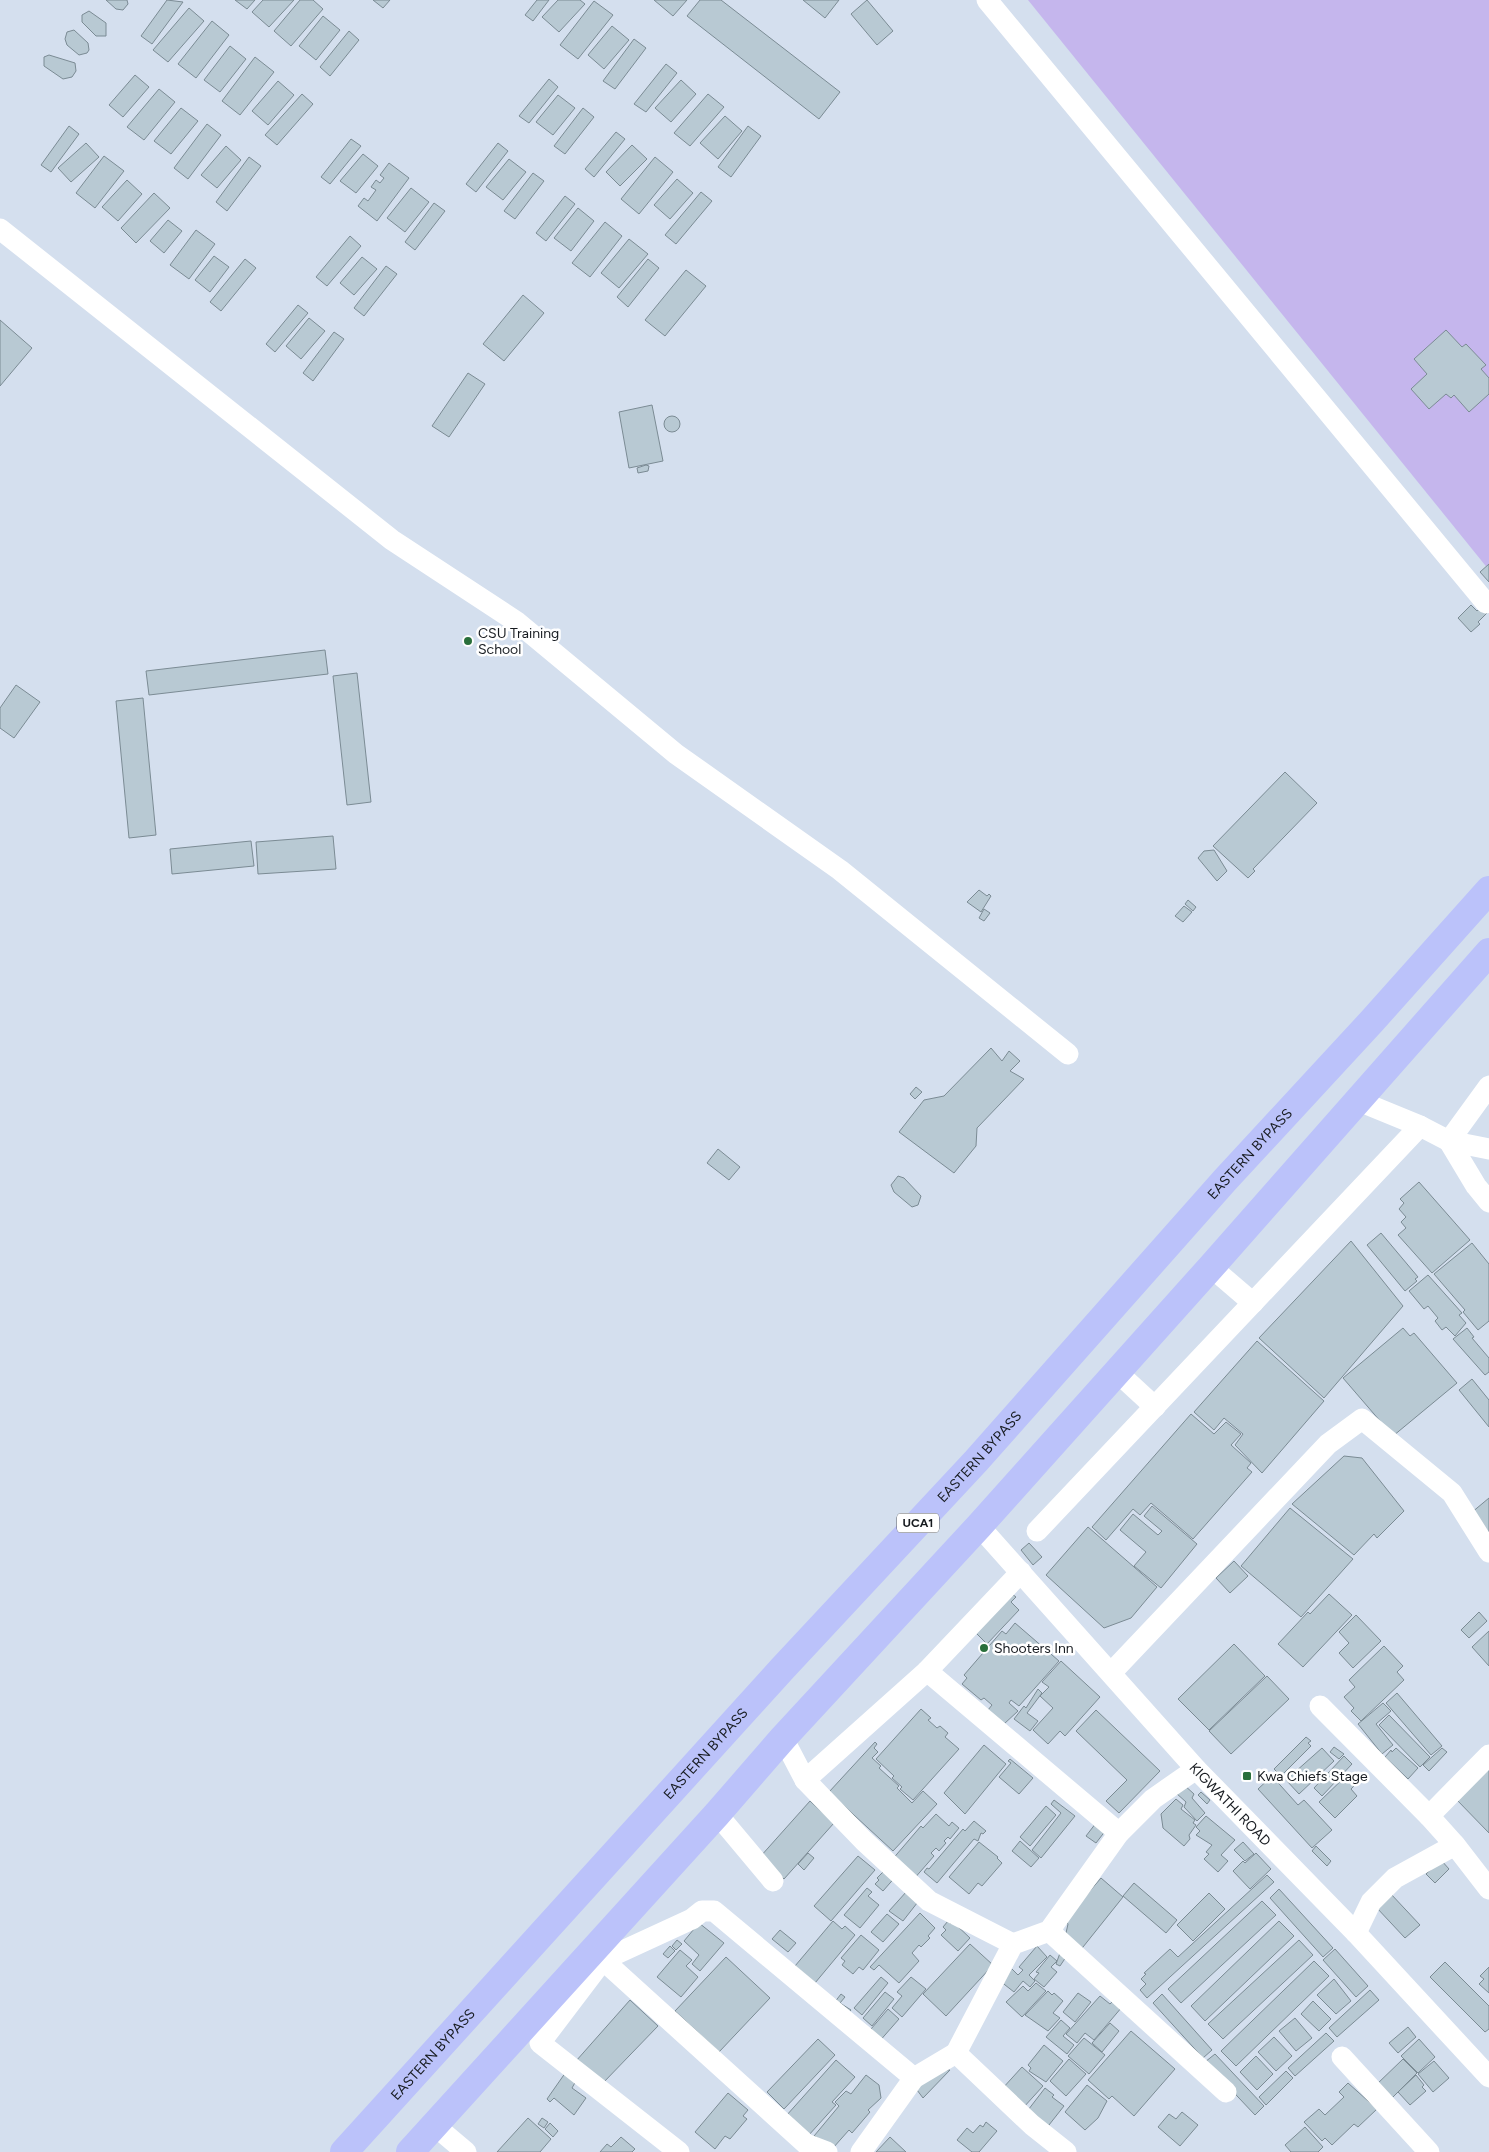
<svg xmlns="http://www.w3.org/2000/svg" width="1489" height="2152" font-family="Figtree,sans-serif">
	<style>
		.green { fill: #c5b6ed }
		.building { fill: #b8c9d3; stroke: #7b8b94 }
		.lines { fill: none; stroke-linecap: round; stroke-linejoin: round }
		.minor { stroke: #fff; stroke-width: 21 }
		.major { stroke: #bbc2fa; stroke-width: 28 }
		.poi-dot { fill: #296f3b; stroke: #fff; stroke-width: 2 }
		.labels { text-anchor: middle; stroke-width: 5; stroke-linejoin: round; paint-order: stroke }
		.shield { fill: #fff; stroke: #5d5f63; stroke-width: 1 }
		.shield-label { font-size: 12px; font-weight: bold; fill: #171b20 }
		.poi-label { font-size: 14px; fill: #171b20; stroke: #fff; text-anchor: start }
		.street-label { font-size: 14px; fill: #171b20; stroke: #fff }
	</style>
	<rect width="100%" height="100%" fill="#d4dfee"/>
	<!-- green -->
	<path class="green" d="M1028 0H1489V570Z"/>
	<!-- building -->
	<path class="building" d="M106 0H127L128 4 123 10 116 9Z
		M167 0 183 2 152 44 141 36Z
		M235 0H255L247 9Z
		M263 0H294L269 27 252 12Z
		M300 0H313L323 9 291 46 274 31Z
		M373 0H390L383 8Z
		M537 0H549L533 21 525 15Z
		M558 0H580L585 4 559 32 542 17Z
		M654 0H687L673 16Z
		M700 0H721L840 92 819 119 687 16Z
		M803 0H839L825 18Z
		M867 0 893 31 877 45 851 14Z
		M594 1 613 15 578 59 560 45Z
		M189 8 204 21 168 62 153 50Z
		M89 11 106 23V36H96L82 22V15Z
		M323 16 340 30 316 60 299 46Z
		M212 21 229 35 196 78 178 64Z
		M612 26 629 40 604 69 588 55Z
		M74 30 88 43 89 50 87 53 79 55 67 45 65 39 67 32Z
		M349 31 359 40 330 76 320 67Z
		M634 39 646 48 615 89 603 81Z
		M230 46 246 59 220 92 204 80Z
		M49 55 75 63 76 71 72 77 63 79 44 66V57Z
		M255 57 274 72 240 115 222 101Z
		M666 64 677 73 646 112 634 104Z
		M135 75 149 87 123 117 109 105Z
		M549 79 558 87 529 123 519 116Z
		M681 80 696 94 671 122 655 108Z
		M278 81 294 95 268 125 252 111Z
		M159 89 175 102 144 140 127 127Z
		M302 94 313 104 277 145 265 135Z
		M708 94 724 107 690 146 674 133Z
		M558 95 575 108 553 135 536 122Z
		M181 108 198 121 171 154 154 141Z
		M583 108 594 117 565 154 554 146Z
		M725 116 742 131 718 159 700 143Z
		M207 124 221 135 188 179 174 168Z
		M69 126 79 134 51 172 41 165Z
		M748 126 761 136 731 177 718 167Z
		M616 132 625 139 594 177 585 169Z
		M351 139 361 146 330 184 321 177Z
		M86 143 99 157 71 182 58 168Z
		M498 143 508 151 476 192 466 184Z
		M632 145 647 159 620 186 606 172Z
		M226 146 241 160 217 188 201 175Z
		M363 154 378 166 356 193 340 181Z
		M104 156 124 171 95 208 76 193Z
		M249 157 261 166 227 211 216 202Z
		M655 157 673 172 639 214 621 199Z
		M509 159 526 172 503 200 486 187Z
		M389 163 409 178 377 221 358 206 364 198 368 201 376 190 371 187 376 180 380 183 384 178 380 175Z
		M533 173 544 181 515 219 504 211Z
		M677 179 693 193 670 219 654 205Z
		M127 180 142 194 118 221 102 207Z
		M411 188 429 202 405 232 387 218Z
		M701 192 712 201 676 244 665 235Z
		M154 193 170 208 136 243 121 228Z
		M565 196 575 204 546 241 536 233Z
		M434 203 445 211 415 250 405 242Z
		M578 208 594 221 571 251 554 238Z
		M168 220 182 231 164 253 150 241Z
		M605 222 622 236 590 277 572 263Z
		M196 230 215 244 189 279 170 265Z
		M350 236 361 246 327 286 316 277Z
		M629 239 648 254 619 288 601 273Z
		M214 256 229 267 210 292 195 280Z
		M362 257 377 269 354 295 340 283Z
		M245 259 256 268 221 311 210 302Z
		M648 259 659 268 628 307 617 297Z
		M386 266 397 274 364 316 354 308Z
		M686 270 706 286 665 336 645 320Z
		M523 295 544 313 504 361 483 344Z
		M298 305 308 313 275 352 266 344Z
		M309 318 325 331 301 359 286 346Z
		M0 320 32 348 0 386Z
		M1446 330 1462 347 1466 344 1486 365 1481 369 1489 378V394L1469 412 1454 395 1451 398 1446 394 1429 409 1411 389 1427 374 1414 359Z
		M334 332 344 339 313 381 303 373Z
		M468 373 485 384 449 437 432 426Z
		M652 405 663 461 629 468 619 412Z
		M664 424a8 8 0 1 1 16 0a8 8 0 1 1-16 0Z
		M646 465 649 466 648 471 638 473 637 468Z
		M1489 564V582L1480 572Z
		M1489 600V611L1478 622 1480 624 1471 632 1458 618 1471 605 1477 611Z
		M325 650 328 674 149 695 146 671Z
		M357 673 371 802 347 805 333 676Z
		M16 685 40 702 14 738 0 728V708Z
		M143 698 156 835 129 838 116 701Z
		M1285 772 1317 803 1253 869 1255 871 1248 878 1213 846Z
		M333 836 336 869 258 874 256 842Z
		M251 841 254 866 172 874 170 849Z
		M1214 850 1227 871 1217 881 1198 858 1204 851Z
		M979 890 987 896 989 894 991 896 981 912 967 902Z
		M1188 900 1196 907 1193 911 1185 904Z
		M1184 906 1192 912 1183 922 1175 916Z
		M984 909 990 913 984 921 979 918Z
		M991 1048 1002 1061 1009 1051 1020 1061 1010 1071 1024 1079 977 1128 976 1146 954 1173 899 1132 924 1100 944 1096Z
		M916 1087 922 1092 915 1099 910 1094Z
		M718 1149 740 1167 729 1180 707 1163Z
		M898 1176 904 1178 921 1196 918 1205 912 1207 894 1192 891 1185Z
		M1419 1182 1470 1240 1432 1273 1398 1235 1406 1228 1401 1222 1406 1217 1399 1209 1404 1203 1400 1199Z
		M1381 1233 1418 1277 1415 1279 1417 1281 1405 1291 1367 1245Z
		M1351 1241 1403 1306 1324 1398 1259 1338Z
		M1472 1243 1489 1264V1321L1478 1330 1463 1312 1465 1310 1434 1274Z
		M1428 1275 1462 1313 1459 1315 1466 1323 1455 1336 1446 1327 1442 1330 1435 1321 1438 1318 1428 1306 1424 1309 1409 1291Z
		M1403 1328 1410 1336 1414 1333 1457 1383 1393 1436 1343 1378Z
		M1467 1328 1474 1337 1472 1338 1489 1358V1372L1485 1375 1453 1339Z
		M1257 1341 1324 1401 1262 1473 1235 1445 1243 1434 1224 1418 1214 1430 1194 1412Z
		M1472 1379 1489 1400V1427L1459 1390Z
		M1191 1414 1214 1434 1226 1422 1241 1434 1231 1445 1251 1463 1247 1468 1252 1472 1193 1539 1151 1503 1140 1515 1133 1509 1106 1540 1092 1527Z
		M1344 1456 1362 1458 1404 1511 1377 1538 1374 1534 1354 1555 1292 1504Z
		M1489 1498V1535L1471 1513Z
		M1152 1506 1197 1544 1161 1588 1134 1566 1146 1552 1120 1530 1133 1514 1158 1535 1162 1531 1144 1516Z
		M1290 1508 1353 1559 1301 1617 1241 1566Z
		M1088 1527 1157 1587 1131 1618 1104 1628 1046 1575Z
		M1029 1543 1042 1557 1033 1565 1021 1550Z
		M1234 1561 1248 1576 1230 1593 1216 1578Z
		M1012 1594 1016 1597 1011 1602 1019 1610 987 1644 973 1630Z
		M1329 1594 1352 1615 1303 1667 1278 1644 1308 1612 1310 1614Z
		M1479 1612 1487 1621 1469 1638 1461 1630Z
		M1356 1615 1381 1641 1353 1668 1339 1653 1349 1643 1339 1632Z
		M1015 1623 1059 1661 1019 1706 1011 1700 1009 1703 1018 1711 1004 1724 988 1710 992 1705 984 1698 981 1700 962 1684 967 1678 964 1675 1002 1631 1006 1634Z
		M1489 1631V1666L1472 1647Z
		M1234 1644 1265 1676 1209 1730 1178 1699Z
		M1384 1646 1403 1666 1397 1672 1404 1680 1361 1721 1351 1711 1354 1708 1344 1697 1355 1687 1349 1680Z
		M1061 1661 1100 1697 1065 1736 1060 1731 1048 1744 1033 1730 1053 1708 1040 1696 1049 1687 1042 1682Z
		M1267 1676 1289 1699 1231 1754 1209 1731Z
		M1038 1689 1042 1693 1027 1713 1038 1721 1030 1731 1014 1719 1024 1706 1026 1708Z
		M1397 1693 1442 1746 1431 1755 1386 1703Z
		M1383 1703 1391 1711 1376 1724 1393 1745 1382 1754 1358 1724Z
		M921 1709 931 1718 928 1720 937 1728 940 1726 948 1733 945 1737 959 1749 913 1800 900 1789 902 1787 892 1778 894 1776 876 1759Z
		M1096 1710 1160 1771 1119 1813 1106 1801 1127 1780 1076 1731Z
		M1389 1715 1430 1757 1420 1767 1379 1725Z
		M1306 1737 1311 1741 1308 1743 1311 1746 1281 1776 1274 1769Z
		M875 1742 877 1744 874 1748 878 1752 872 1758 881 1766 879 1768 899 1786 897 1788 912 1803 923 1791 937 1804 893 1851 829 1792Z
		M984 1745 1006 1764 965 1814 944 1793Z
		M1334 1747 1344 1754 1339 1759 1330 1752Z
		M1322 1748 1334 1761 1299 1794 1286 1780Z
		M1396 1748 1418 1768 1408 1779 1385 1757 1391 1750 1392 1752Z
		M1442 1748 1447 1752 1429 1771 1423 1765Z
		M1344 1756 1352 1764 1322 1796 1314 1788Z
		M1010 1759 1033 1778 1019 1794 999 1777 1011 1763 1008 1761Z
		M1489 1767V1833L1456 1799Z
		M1349 1773 1358 1782 1351 1789 1357 1796 1335 1818 1319 1802Z
		M1272 1776 1298 1805 1304 1800 1332 1830 1312 1848 1258 1789Z
		M1183 1784 1194 1794 1192 1798 1205 1813 1197 1821 1184 1807 1186 1802 1176 1793Z
		M1201 1792 1210 1800 1207 1804 1198 1795Z
		M1176 1799 1183 1805 1181 1809 1195 1820 1193 1823 1196 1825 1189 1835 1190 1839 1184 1846 1163 1828 1161 1814Z
		M1054 1800 1075 1816 1041 1858 1032 1850 1061 1813 1051 1804Z
		M810 1801 834 1823 784 1879 760 1857Z
		M1046 1806 1056 1815 1030 1846 1020 1837Z
		M936 1814 949 1826 952 1822 959 1828 950 1839 948 1837 944 1841 946 1843 939 1851 936 1848 931 1853 934 1856 913 1880 891 1861 921 1826 923 1828Z
		M1206 1816 1235 1840 1221 1855 1228 1861 1218 1872 1204 1859 1209 1854 1206 1852 1212 1845 1196 1835 1200 1831 1196 1827Z
		M974 1821 986 1831 983 1834 981 1833 978 1841 974 1839 937 1883 924 1872 927 1868 929 1869 963 1829 965 1831Z
		M1096 1823 1106 1830 1096 1843 1086 1836Z
		M1020 1841 1039 1858 1031 1867 1012 1851Z
		M979 1842 998 1857 997 1858 1002 1863 982 1886 978 1883 969 1894 949 1877Z
		M1243 1842 1254 1854 1245 1861 1234 1850Z
		M1316 1846 1331 1861 1327 1866 1312 1851Z
		M808 1853 814 1858 804 1870 798 1864Z
		M1256 1853 1271 1869 1250 1889 1233 1871 1243 1861 1245 1863Z
		M858 1856 875 1870 831 1921 814 1906Z
		M1441 1860 1449 1869 1435 1883 1426 1874Z
		M885 1870 897 1875 883 1891 875 1884 879 1880 877 1878Z
		M1267 1875 1274 1882 1147 1998 1140 1990 1146 1984 1141 1979 1146 1974 1144 1973 1170 1949 1178 1957Z
		M1101 1878 1123 1897 1079 1952 1066 1933 1068 1924 1065 1920Z
		M1134 1883 1177 1920 1166 1933 1123 1896Z
		M867 1888 872 1892 868 1896 879 1905 860 1928 844 1915Z
		M1279 1889 1333 1948 1323 1957 1270 1898Z
		M907 1891 921 1898 903 1921 889 1911Z
		M1209 1893 1225 1909 1193 1941 1177 1925Z
		M1390 1893 1420 1925 1405 1938 1376 1907Z
		M1262 1901 1276 1915 1181 2003 1168 1989Z
		M920 1913 935 1928 928 1936 930 1938 921 1947 919 1945 912 1953 919 1961 899 1983 879 1965 874 1970 870 1967Z
		M887 1914 899 1924 883 1942 871 1932Z
		M833 1921 842 1929 845 1926 855 1935 815 1983 795 1966Z
		M948 1921 951 1924 953 1922 970 1938 958 1951 941 1935 946 1930 943 1927Z
		M1279 1921 1294 1936 1205 2021 1191 2006Z
		M699 1923 724 1943 700 1971 692 1964 699 1955 684 1941Z
		M780 1930 796 1943 788 1952 772 1939Z
		M861 1935 879 1950 863 1970 859 1967 853 1974 842 1965 845 1961 841 1958Z
		M677 1940 682 1944 676 1950 672 1946Z
		M1299 1940 1313 1955 1223 2039 1208 2024Z
		M970 1944 993 1965 946 2016 923 1994Z
		M670 1946 675 1951 668 1958 663 1954Z
		M1037 1946 1047 1957 1029 1975 1035 1981 1030 1987 1023 1981 1014 1992 1000 1981 1011 1968 1018 1975 1023 1970 1019 1967Z
		M1335 1949 1368 1986 1356 1997 1323 1960Z
		M680 1950 692 1960 686 1966 698 1977 681 1997 657 1977Z
		M1060 1953 1066 1957 1060 1966 1056 1964Z
		M1050 1955 1057 1961 1051 1967 1057 1972 1044 1987 1034 1979 1039 1973 1036 1972Z
		M726 1957 770 1998 719 2052 675 2011Z
		M1314 1961 1329 1976 1236 2066 1221 2051Z
		M1445 1962 1489 2006V2029L1485 2032 1430 1977Z
		M1489 1967V1993L1479 1984 1484 1979 1480 1976Z
		M881 1977 888 1983 862 2015 854 2008Z
		M911 1977 926 1989 902 2017 892 2008 902 1996 897 1992Z
		M1334 1979 1351 2001 1336 2014 1317 1995Z
		M1036 1983 1046 1991 1022 2017 1006 2002 1023 1986 1028 1991Z
		M1370 1990 1379 2000 1337 2037 1329 2028Z
		M1048 1991 1052 1995 1054 1993 1063 2001 1053 2013 1060 2018 1048 2031 1025 2015Z
		M885 1992 894 1999 872 2026 863 2018Z
		M1078 1993 1091 2002 1075 2022 1063 2012Z
		M841 1994 845 1997 840 2003 851 2010 845 2017 831 2007Z
		M1162 1994 1212 2050 1203 2058 1153 2003Z
		M1100 1996 1110 2004 1114 2000 1122 2007 1094 2040 1085 2033 1077 2043 1066 2034Z
		M630 2000 658 2026 602 2084 576 2061Z
		M1313 2001 1331 2019 1319 2031 1301 2014Z
		M888 2009 899 2019 878 2043 871 2029Z
		M1295 2018 1312 2038 1296 2051 1279 2031Z
		M1061 2020 1070 2028 1063 2036 1074 2045 1067 2054 1046 2037Z
		M1110 2023 1119 2031 1102 2052 1092 2043Z
		M1408 2027 1416 2037 1398 2053 1389 2043Z
		M1131 2031 1175 2069 1134 2116 1112 2096 1109 2099 1088 2080Z
		M1326 2033 1334 2041 1295 2076 1288 2068Z
		M1274 2037 1292 2056 1276 2071 1258 2052Z
		M1084 2038 1105 2055 1089 2074 1068 2056Z
		M818 2039 835 2055 784 2109 767 2092Z
		M1419 2039 1435 2057 1418 2073 1401 2056Z
		M1044 2045 1063 2061 1046 2082 1029 2071 1031 2068 1028 2065Z
		M1215 2054 1264 2106 1255 2115 1205 2062Z
		M1256 2056 1273 2074 1257 2090 1240 2072Z
		M1069 2059 1086 2074 1066 2096 1050 2081Z
		M1403 2059 1417 2073 1390 2100 1376 2085Z
		M836 2060 855 2077 832 2102 836 2105 808 2136 786 2116Z
		M1434 2061 1449 2078 1433 2092 1418 2074Z
		M1022 2067 1043 2086 1023 2108 1002 2089Z
		M568 2069 577 2079 572 2088 586 2098 574 2115 554 2098 550 2102 547 2099Z
		M932 2069 950 2070 923 2098 914 2086Z
		M1286 2071 1293 2078 1266 2105 1259 2097Z
		M866 2075 879 2085 881 2098 868 2110 870 2112 852 2133 849 2130 833 2148 814 2136 839 2106 835 2102 846 2091 851 2094Z
		M1416 2075 1424 2085 1422 2087 1426 2091 1410 2105 1398 2092Z
		M1348 2083 1377 2109 1358 2127 1354 2124 1332 2145 1325 2138 1322 2141 1304 2122 1319 2109 1325 2115 1344 2097 1339 2092Z
		M1087 2085 1107 2101 1098 2118 1085 2130 1065 2112Z
		M1045 2088 1054 2095 1052 2097 1064 2106 1045 2130 1025 2114Z
		M728 2093 748 2110 743 2116 747 2119 730 2139 725 2136 715 2149 695 2132Z
		M1182 2112 1198 2125 1180 2146 1158 2127 1169 2114 1176 2119Z
		M528 2118 551 2139 540 2152H497Z
		M542 2118 548 2122 544 2128 538 2124Z
		M986 2122 997 2131 979 2152H972L957 2140 967 2128 973 2133 980 2125 983 2127Z
		M550 2123 558 2131 553 2137 545 2129Z
		M1305 2127 1323 2147 1318 2152H1291L1285 2145Z
		M621 2137 635 2149 632 2152H600L607 2144 611 2147Z
		M890 2137 906 2152H876Z"/>
	<g class="lines">
		<!-- minor -->
		<g class="minor">
			<path d="M987 0 1486 603"/>
			<path d="M0 229 392 540 517 622 676 754 840 870 1068 1054"/>
			<path d="M1359 1101 1420 1126 1449 1141 1489 1086"/>
			<path d="M1449 1141 1476 1186 1489 1202"/>
			<path d="M1449 1141 1489 1149"/>
			<path d="M1211 1267 1253 1303"/>
			<path d="M1117 1372 1155 1407"/>
			<path id="s1" d="M979 1526 1196 1769 1356 1933 1489 2077"/>
			<path d="M1037 1531 1420 1126"/>
			<path d="M927 1671 1021 1572"/>
			<path d="M1111 1673 1328 1444 1362 1419 1452 1493 1489 1552"/>
			<path d="M1320 1706 1429 1816 1489 1755"/>
			<path d="M783 1738 805 1780 864 1841 929 1901 1013 1944"/>
			<path d="M805 1780 927 1671 1119 1833"/>
			<path d="M717 1814 773 1881"/>
			<path d="M1429 1816 1455 1845 1489 1889"/>
			<path d="M1049 1931 1226 2092"/>
			<path d="M1356 1933 1371 1902 1395 1878 1455 1845"/>
			<path d="M605 1947 603 1960 806 2144 827 2152"/>
			<path d="M956 2053 1032 2125 1066 2152"/>
			<path d="M1342 2057 1429 2152"/>
			<path d="M434 2125 466 2152"/>
			<path d="M679 2152 540 2043 603 1960 692 1919 702 1911H714L914 2078"/>
			<path d="M861 2152 914 2078 956 2053 1013 1944 1049 1931 1119 1833 1153 1799 1196 1769"/>
		</g>
		<!-- major -->
		<g class="major">
			<path id="s2" d="M344 2152 782 1669 976 1461 1225 1180 1372 1021 1489 890"/>
			<path d="M410 2152 717 1814 783 1738 979 1526 1211 1267 1489 952"/>
		</g>
	</g>
	<!-- markers -->
	<g class="poi-dot">
		<circle cx="468" cy="641" r="5"/>
		<circle cx="984" cy="1648" r="5"/>
		<rect x="1242" y="1771" width="10" height="10" rx="2.5"/>
	</g>
	<g class="labels">
		<!-- shield labels -->
		<rect class="shield" x="897" y="1513.5" width="42" height="19" rx="4"/>
		<g class="shield-label">
			<text x="918" y="1527">UCA1</text>
		</g>
		<!-- poi labels -->
		<g class="poi-label">
			<text x="478" y="638">CSU Training<tspan x="478" dy="16">School</tspan></text>
			<text x="994" y="1653">Shooters Inn</text>
			<text x="1257" y="1781">Kwa Chiefs Stage</text>
		</g>
		<!-- street labels -->
		<g class="street-label">
			<text dy="5" stroke="none"><textPath href="#s2" startOffset="1348">EASTERN BYPASS</textPath></text>
			<text dy="5" stroke="none"><textPath href="#s2" startOffset="942">EASTERN BYPASS</textPath></text>
			<text dy="5" stroke="none"><textPath href="#s2" startOffset="538">EASTERN BYPASS</textPath></text>
			<text dy="5" stroke="none"><textPath href="#s1" startOffset="375">KIGWATHI ROAD</textPath></text>
			<text dy="5" stroke="none"><textPath href="#s2" startOffset="132">EASTERN BYPASS</textPath></text>
		</g>
	</g>
</svg>
